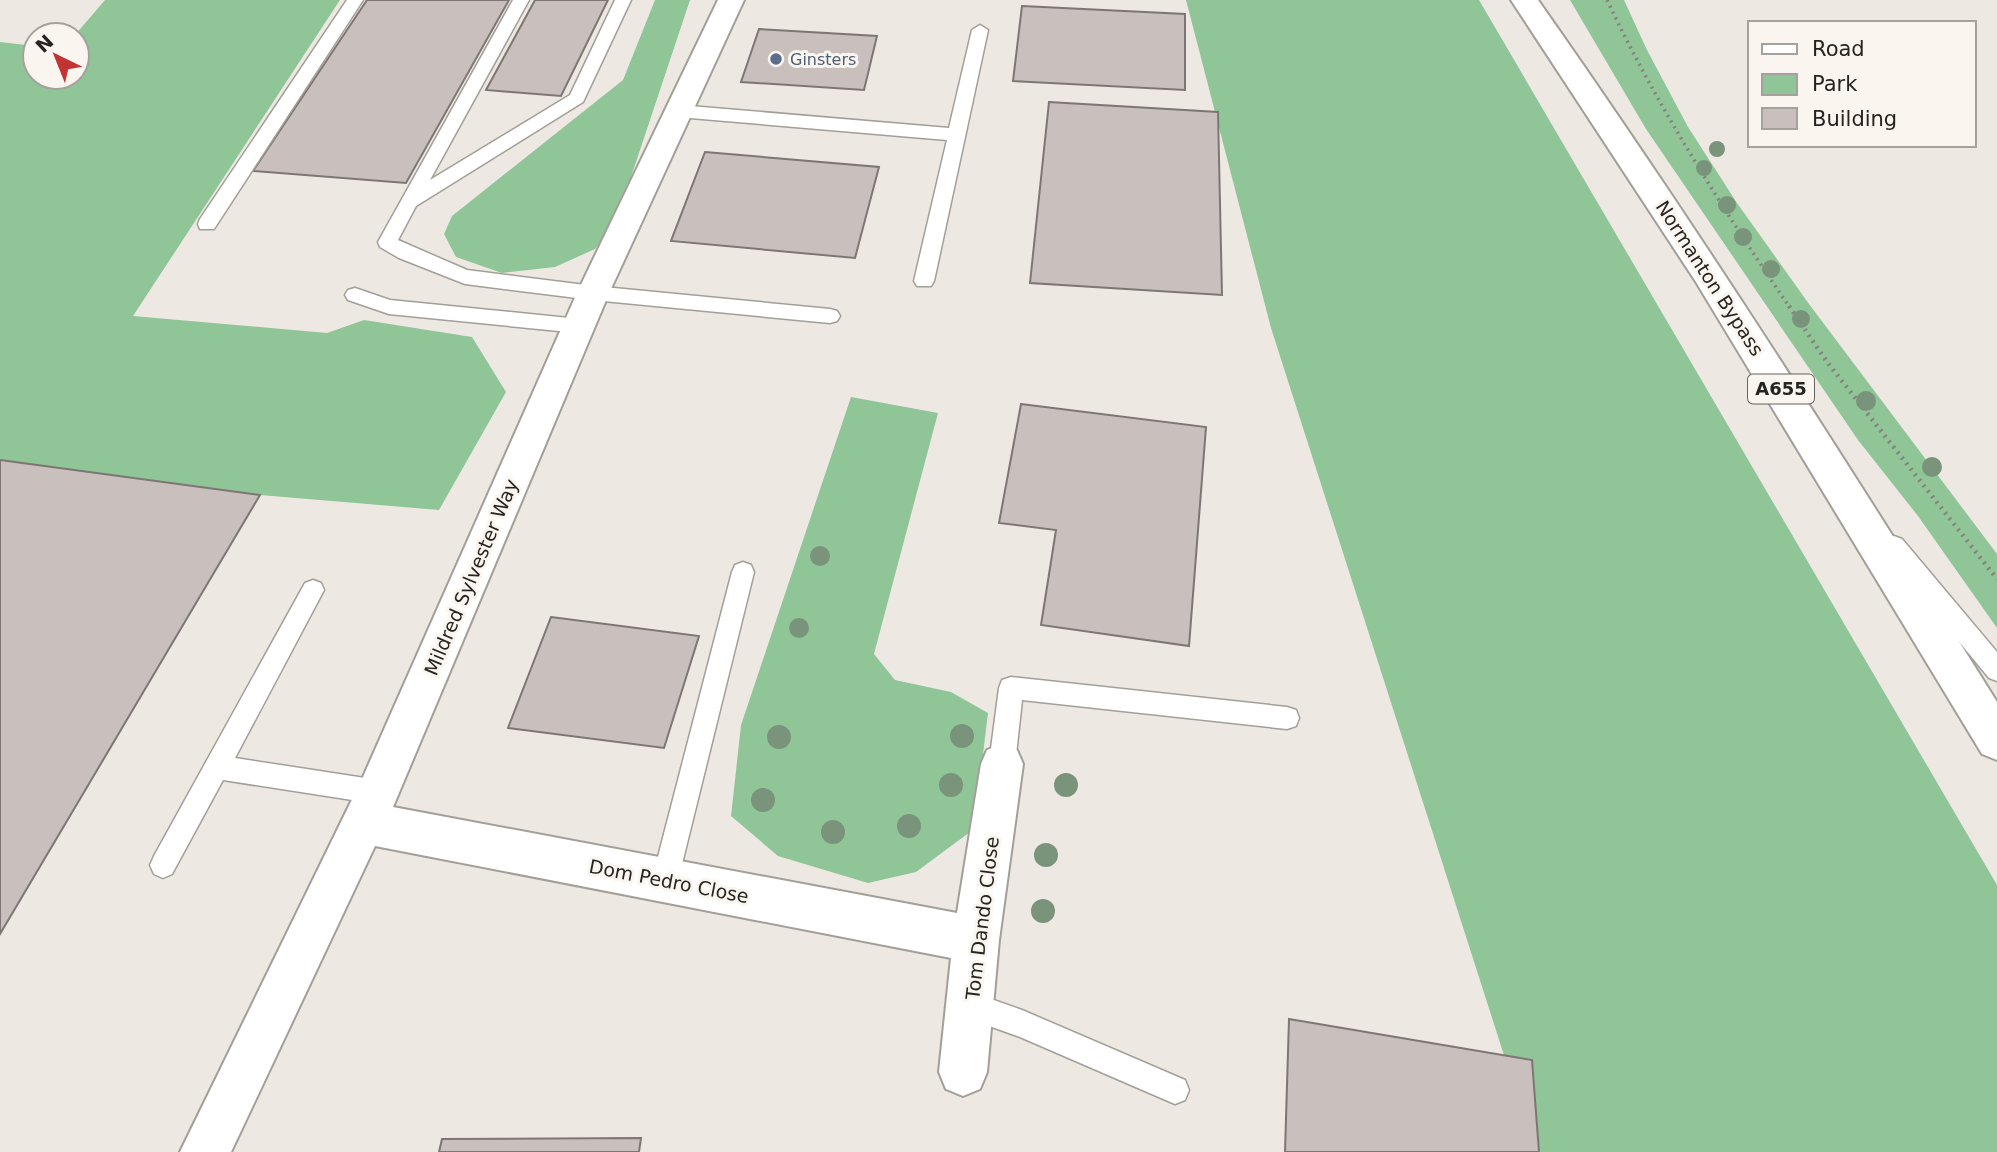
<svg xmlns="http://www.w3.org/2000/svg" width="1997" height="1152" font-family="'DejaVu Sans',sans-serif">
	<style>
		.green { fill: #90c598 }
		.building { fill: #c9c0be; stroke: #7e7674; stroke-width: 2 }
		.lines { fill: none; stroke-linecap: round; stroke-linejoin: round }
		.lane-casing { stroke: #a29f98; stroke-width: 3 }
		.street-casing { stroke: #a29f98; stroke-width: 4 }
		.primary-casing { stroke: #a29f98; stroke-width: 4 }
		.path-far1 { stroke: #85827d; stroke-width: 3.5; stroke-dasharray: 2 4.5; stroke-linecap: butt }
		.path { stroke: #85827d; stroke-width: 4.5; stroke-dasharray: 2 5; stroke-linecap: butt }
		.lane { fill: #fff; fill-rule: evenodd }
		.street { fill: #fff; fill-rule: evenodd }
		.primary { fill: #fff; fill-rule: evenodd }
		.tree { fill: #7a937b }
		.service-dot { fill: #5c6f8a; stroke: #faf6ef; stroke-width: 2.5 }
		.labels { text-anchor: middle; stroke-width: 6; stroke-linejoin: round; paint-order: stroke }
		.far-service-label { font-size: 16px; fill: #4e5e75; stroke: #faf6ef; text-anchor: start }
		.shield { fill: #faf6ef; stroke: #65635f; stroke-width: 2 }
		.shield-label { font-size: 18px; font-weight: bold; fill: #252421 }
		.street-label { font-size: 19px; fill: #252421; stroke: #faf6ef }
	</style>
	<rect width="100%" height="100%" fill="#ede9e2"/>
	<!-- green -->
	<path class="green" d="M105 0H340L133 316 327 333 364 320 472 337 506 392 439 510 260 495 0 460V42L35 46V77H77V35H75Z
		M655 0H690L616 222 595 249 555 267 502 273 456 257 444 234 452 216 623 80Z
		M1186 0H1479L1997 885V1152H1535L1271 328Z
		M1570 0H1624L1647 50 1688 127 1737 203 1809 304 1997 554V628L1918 516 1858 440 1646 129Z
		M851 397 938 413 874 654 895 680 951 692 988 713 974 829 916 872 868 883 778 856 731 816 741 725Z"/>
	<!-- building -->
	<path class="building" d="M367 0H509L406 183 253 171Z
		M535 0H608L561 96 486 90Z
		M1022 6 1185 14V90L1013 81Z
		M759 29 877 36 864 90 741 82Z
		M1049 102 1218 112 1222 295 1030 283Z
		M705 152 879 167 855 258 671 241Z
		M1021 404 1206 427 1189 646 1041 625 1056 530 999 523Z
		M0 460 260 495 0 934Z
		M551 617 699 636 664 748 508 728Z
		M1289 1019 1532 1060 1539 1152H1285Z
		M641 1138 639 1152H439L442 1139Z"/>
	<g class="lines">
		<!-- lane casing -->
		<g class="lane-casing">
			<path id="lane" d="M347 0H363L214 229H200L198 224 200 219Z
				M513 0H529L430 180 570 95 615 0H631L583 102 416 206 398 240 467 270 593 286 830 309 837 311 840 316 837 321 830 323 593 300 465 284 399 258 380 247 378 242Z
				M980 25 988 30 934 281 931 286H917L914 281 947 140 678 117 669 111 678 105 949 128 972 30Z
				M355 288 390 300 579 319 586 321 589 326 586 331 579 333 389 314 348 300 345 295 348 290Z
				M1894 536 1902 539 1997 652V681L1989 678 1886 553 1883 546 1886 539Z
				M743 562 751 565 754 572 678 880 674 889 665 893 656 889 652 880 732 572 735 565Z
				M313 580 321 583 324 590 235 758 378 780 387 783 391 792 387 801 378 804 223 780 172 874 163 878 154 874 150 865 154 856 305 583Z
				M1011 677 1287 707 1296 710 1299 718 1296 726 1287 729 1022 700 1015 764 1011 772 1002 776 993 772 989 764 999 688 1002 680Z
				M971 992 1022 1010 1185 1080 1189 1090 1185 1100 1175 1104 1020 1037 961 1016 957 1006 961 996Z"/>
		</g>
		<!-- street casing -->
		<g class="street-casing">
			<path id="street" d="M718 0H744L609 293 393 807 957 913 981 764 987 750 1002 744 1017 750 1023 764 999 940 987 1072 980 1089 963 1096 946 1089 939 1072 951 958 375 846 231 1152H180L363 777 577 293Z"/>
		</g>
		<!-- primary casing -->
		<g class="primary-casing">
			<path id="primary" d="M1511 0H1538C1699 229 1849 465 1997 702V760L1982 754 1696 282Z"/>
		</g>
		<!-- path-far1 -->
		<path class="path-far1" d="M1607 0C1658 108 1723 209 1790 308"/>
		<!-- path -->
		<path class="path" d="M1789 306 1827 362 1997 579"/>
		<!-- lane -->
		<use href="#lane" class="lane"/>
		<!-- street -->
		<use href="#street" class="street"/>
		<!-- primary -->
		<use href="#primary" class="primary"/>
	</g>
	<!-- trees -->
	<g class="tree">
		<circle cx="1717" cy="149" r="8"/>
		<circle cx="1704" cy="168" r="8"/>
		<circle cx="1727" cy="205" r="9"/>
		<circle cx="1743" cy="237" r="9"/>
		<circle cx="1771" cy="269" r="9"/>
		<circle cx="1801" cy="319" r="9"/>
		<circle cx="1866" cy="401" r="10"/>
		<circle cx="1932" cy="467" r="10"/>
		<circle cx="820" cy="556" r="10"/>
		<circle cx="799" cy="628" r="10"/>
		<circle cx="962" cy="736" r="12"/>
		<circle cx="779" cy="737" r="12"/>
		<circle cx="951" cy="785" r="12"/>
		<circle cx="1066" cy="785" r="12"/>
		<circle cx="763" cy="800" r="12"/>
		<circle cx="909" cy="826" r="12"/>
		<circle cx="833" cy="832" r="12"/>
		<circle cx="1046" cy="855" r="12"/>
		<circle cx="1043" cy="911" r="12"/>
	</g>
	<!-- markers -->
	<circle class="service-dot" cx="776" cy="59" r="7"/>
	<g class="labels">
		<!-- far-service labels -->
		<g class="far-service-label">
			<text x="790" y="65">Ginsters</text>
		</g>
		<!-- shield labels -->
		<rect class="shield" x="1748" y="374.5" width="66" height="29" rx="5"/>
		<g class="shield-label">
			<text x="1781" y="395">A655</text>
		</g>
		<!-- street labels -->
		<g class="street-label">
			<text transform="translate(1710 278) rotate(57)" y="7">Normanton Bypass</text>
			<text transform="translate(471 577) rotate(-67)" y="7">Mildred Sylvester Way</text>
			<text transform="translate(669 881) rotate(11)" y="7">Dom Pedro Close</text>
			<text transform="translate(982 918) rotate(-83)" y="7">Tom Dando Close</text>
		</g>
	</g>
	<!-- legend -->
	<rect x="1748" y="21" width="228" height="126" fill="#faf6ef" stroke="#a5a29d" stroke-width="2"/>
	<rect x="1762" y="44" width="35" height="10" fill="#ffffff" stroke="#a5a29d" stroke-width="2"/>
	<text x="1812" y="56" font-size="21" fill="#252421">Road</text>
	<rect x="1762" y="74" width="35" height="21" fill="#90c598" stroke="#a5a29d" stroke-width="2"/>
	<text x="1812" y="91" font-size="21" fill="#252421">Park</text>
	<rect x="1762" y="108" width="35" height="21" fill="#c9c0be" stroke="#a5a29d" stroke-width="2"/>
	<text x="1812" y="126" font-size="21" fill="#252421">Building</text>
	<!-- north arrow -->
	<g transform="translate(56 56) rotate(317)"><circle r="33" fill="#faf6ef" stroke="#a5a29d" stroke-width="2"/>
	<path d="M0-5L12 26L0 18L-12 26Z" fill="#c23434"/>
	<text y="-10" font-size="19" font-weight="bold" text-anchor="middle" fill="#252421">N</text>
	</g>
</svg>
